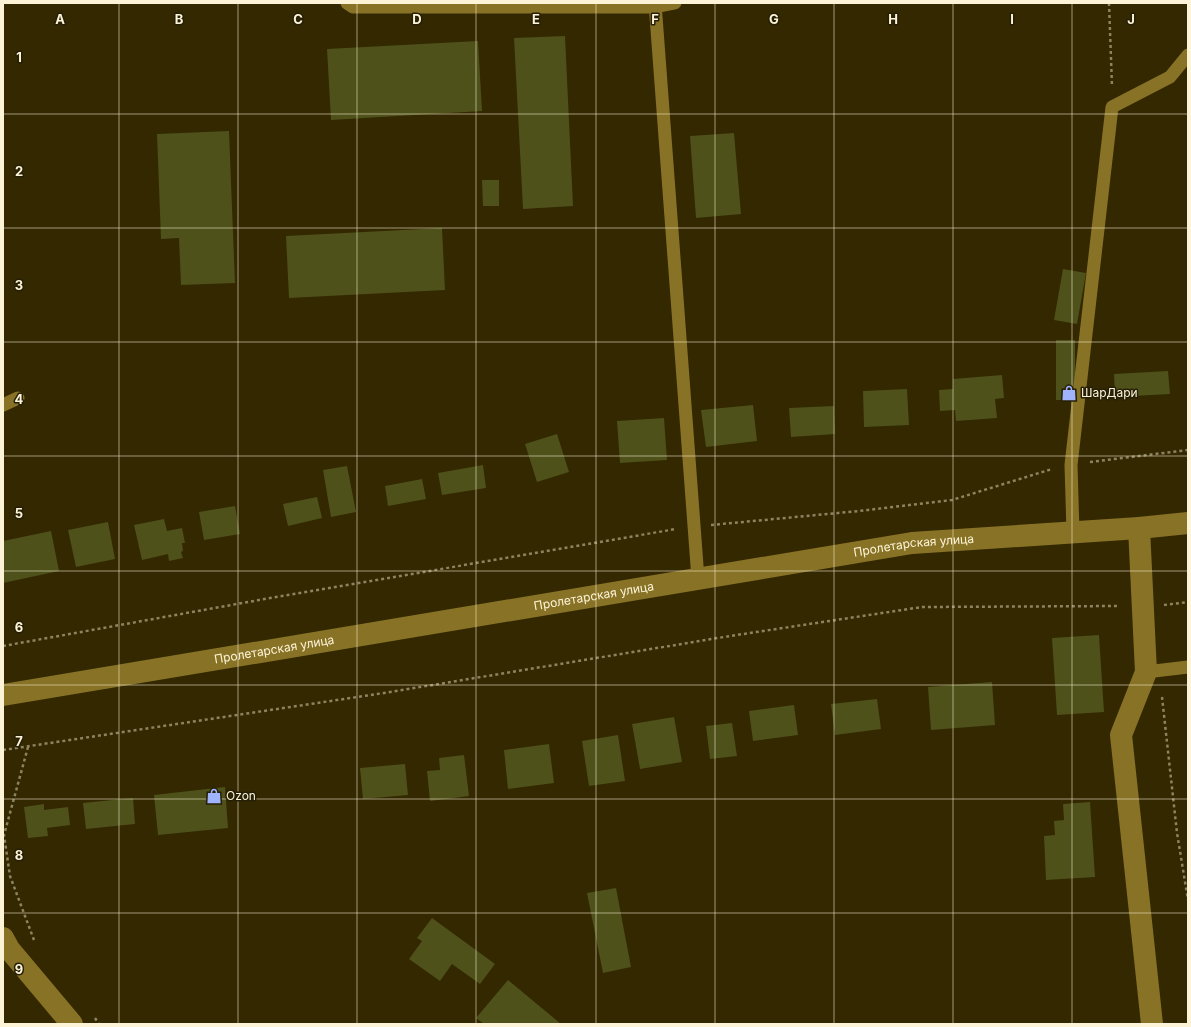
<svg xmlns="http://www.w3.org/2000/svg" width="1191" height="1027" font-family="Inter,sans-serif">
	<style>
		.building { fill: #4e5119 }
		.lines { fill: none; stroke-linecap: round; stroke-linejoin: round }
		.path { stroke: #8d835f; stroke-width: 2.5; stroke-dasharray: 3 3; stroke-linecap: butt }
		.service { stroke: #887226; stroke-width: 13 }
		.minor { stroke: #887226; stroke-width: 22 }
		.tertiary { stroke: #887226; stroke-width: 22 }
		.secondary { stroke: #887226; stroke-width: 22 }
		.grid { fill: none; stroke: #fdf4d7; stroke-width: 1; stroke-opacity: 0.55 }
		.labels { text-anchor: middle; stroke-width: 3; stroke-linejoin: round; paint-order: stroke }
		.poi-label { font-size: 12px; fill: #fdf4d7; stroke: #261f07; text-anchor: start }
		.street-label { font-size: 12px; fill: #fdf4d7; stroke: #261f07 }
		.grid-label { font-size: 13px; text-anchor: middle; font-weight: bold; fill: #fdf4d7; stroke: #261f07; stroke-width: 3; stroke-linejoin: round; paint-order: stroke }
	</style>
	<rect width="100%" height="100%" fill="#332800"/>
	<!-- building -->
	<path class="building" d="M565 36 573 206 523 209 514 38Z
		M478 41 482 111 331 120 327 49Z
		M229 131 235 283 181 285 179 238 161 239 157 134Z
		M734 133 741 214 696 218 690 136Z
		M482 180H499V206H483Z
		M442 228 445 290 289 298 286 236Z
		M1063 269 1086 273 1077 324 1054 320Z
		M1056 340H1075V400H1056Z
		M1168 371 1170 394 1115 397 1114 374Z
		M1002 375 1004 398 995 399 997 418 956 421 955 410 940 411 939 390 953 389V379Z
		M907 389 909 425 864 427 863 391Z
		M753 405 757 441 706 447 701 410Z
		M834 406 835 434 791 437 789 408Z
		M664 418 667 460 620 463 617 421Z
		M557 434 569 472 537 482 525 444Z
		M483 465 486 488 442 495 438 473Z
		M347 466 356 512 331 517 323 470Z
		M422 479 426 499 388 506 385 486Z
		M317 497 322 518 288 526 283 504Z
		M235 506 240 534 204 540 199 512Z
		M164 519 167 531 182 528 185 543H182L183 551 181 552 183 558 169 561 168 554 142 560 134 525Z
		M108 522 115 559 76 567 68 530Z
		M51 531 59 571 3 583V541Z
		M1099 635 1104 712 1057 715 1052 638Z
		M992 682 995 725 931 730 928 687Z
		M877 699 881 729 835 735 831 704Z
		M794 705 798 735 753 741 749 711Z
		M674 717 682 762 640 769 632 724Z
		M732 723 737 756 710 759 706 726Z
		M618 735 625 781 589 786 582 741Z
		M549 744 554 783 508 789 504 750Z
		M464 755 469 796 430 801 427 771 440 770 439 758Z
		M405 764 408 795 363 799 360 768Z
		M225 787 228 828 158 835 154 795Z
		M133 798 135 824 86 829 83 803Z
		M1090 802 1095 877 1046 880 1044 836 1055 835 1054 821 1064 820 1063 804Z
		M44 804V810L68 807 70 825 47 828 48 836 28 838 24 807Z
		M616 888 631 967 603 973 587 893Z
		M432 918 495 964 480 984 452 964 440 981 409 959 422 941 417 938Z
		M508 980 561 1024H484L476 1018Z"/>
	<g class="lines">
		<!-- path -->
		<path class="path" d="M1109 3 1112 86
			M1090 462 1188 450
			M711 525 859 511 952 500 1052 469
			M1164 605 1188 602
			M3 646 259 600 676 529
			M1162 697 1177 833 1188 900
			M28 747 4 835 10 876 34 940
			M3 750 384 693 730 636 922 607 1119 606
			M95 1018 99 1024"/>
		<!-- service -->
		<path class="service" d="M347 3 353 7H655L675 3
			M655 3 698 579
			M3 405 18 398
			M1073 532 1071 465 1112 107 1170 77 1188 55
			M1146 672 1188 667"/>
		<!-- minor -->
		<path class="minor" d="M1139 528 1146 672 1121 735 1152 1024"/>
		<!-- tertiary -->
		<path class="tertiary" d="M3 938 9 949 72 1024"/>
		<!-- secondary -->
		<path class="secondary" id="s1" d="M3 695 912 543 1139 528 1188 523"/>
	</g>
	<!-- grid -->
	<path class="grid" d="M119 3V1024M238 3V1024M357 3V1024M476 3V1024M596 3V1024M715 3V1024M834 3V1024M953 3V1024M1072 3V1024M3 114H1188M3 228H1188M3 342H1188M3 456H1188M3 571H1188M3 685H1188M3 799H1188M3 913H1188"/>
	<!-- icons -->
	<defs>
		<g id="shop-bare" transform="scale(1.2)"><path d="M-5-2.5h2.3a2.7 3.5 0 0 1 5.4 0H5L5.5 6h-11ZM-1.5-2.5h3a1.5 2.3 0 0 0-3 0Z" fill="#a0b3fd" stroke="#261f07" stroke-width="2.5" paint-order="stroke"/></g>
	</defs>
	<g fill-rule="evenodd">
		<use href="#shop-bare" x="1069" y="393"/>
		<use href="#shop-bare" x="214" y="796"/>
	</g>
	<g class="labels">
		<!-- poi labels -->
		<g class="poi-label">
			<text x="1081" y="397">ШарДари</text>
			<text x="226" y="800">Ozon</text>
		</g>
		<!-- street labels -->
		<g class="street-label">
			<text dy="4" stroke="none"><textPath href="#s1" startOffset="923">Пролетарская улица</textPath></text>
			<text dy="4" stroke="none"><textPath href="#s1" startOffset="599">Пролетарская улица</textPath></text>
			<text dy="4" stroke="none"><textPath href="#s1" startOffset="275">Пролетарская улица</textPath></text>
		</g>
	</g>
	<g class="grid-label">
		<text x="60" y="24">A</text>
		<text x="179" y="24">B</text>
		<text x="298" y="24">C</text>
		<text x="417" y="24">D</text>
		<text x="536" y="24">E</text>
		<text x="655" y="24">F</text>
		<text x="774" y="24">G</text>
		<text x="893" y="24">H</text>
		<text x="1012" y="24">I</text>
		<text x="1131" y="24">J</text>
		<text x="19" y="62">1</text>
		<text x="19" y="176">2</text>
		<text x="19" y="290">3</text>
		<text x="19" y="404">4</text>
		<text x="19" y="518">5</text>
		<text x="19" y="632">6</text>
		<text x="19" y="746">7</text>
		<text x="19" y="860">8</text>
		<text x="19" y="974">9</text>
	</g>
	<!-- border -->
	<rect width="1191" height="1027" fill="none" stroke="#fdf4d7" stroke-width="8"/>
</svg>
